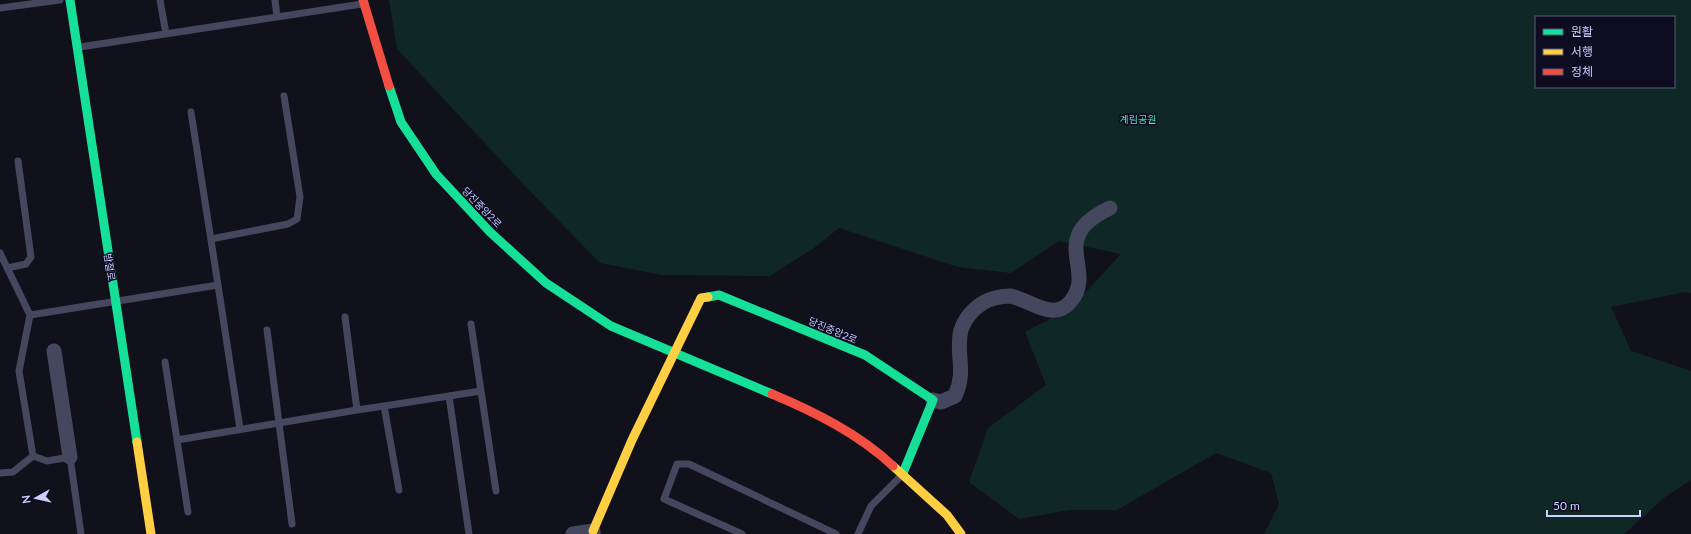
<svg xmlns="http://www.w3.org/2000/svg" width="1691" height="534" font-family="Lato,'Noto Sans KR',sans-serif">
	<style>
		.green { fill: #0f2826; fill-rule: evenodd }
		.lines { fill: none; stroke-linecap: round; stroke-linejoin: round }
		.lane { stroke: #45475e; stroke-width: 7 }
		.street { stroke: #45475e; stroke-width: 15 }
		.fast { stroke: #16e098; stroke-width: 9 }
		.slow { stroke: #ffcf43; stroke-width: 9 }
		.jam { stroke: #f24e42; stroke-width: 9 }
		.labels { text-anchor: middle; stroke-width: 3; stroke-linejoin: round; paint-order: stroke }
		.park-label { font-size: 10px; fill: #53e4ac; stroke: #0d0c21 }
		.street-label { font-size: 10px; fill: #ccceff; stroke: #0d0c21 }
	</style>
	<rect width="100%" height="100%" fill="#11111c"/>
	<!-- green -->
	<path class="green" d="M389 0H1691V293L1685 292 1611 307 1631 351 1691 371V480L1665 497 1624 534H1264L1279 504 1271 473 1216 453 1117 510H1069L1019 519 969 482 988 428 1046 385 1025 332 1063 312 1084 294 1121 254 1059 241 1011 273 958 267 839 228 814 248 770 276 662 275 600 263 526 187 397 49ZM1536 17H1674V87H1536Z"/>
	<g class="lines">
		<!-- lane -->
		<path class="lane" d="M160 0 166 34
			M275 0 277 17
			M0 8 60 0
			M80 47 362 4
			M191 112 218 285
			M211 239 288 224 297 219 300 197 284 96
			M0 253 30 315 19 371 33 456 13 472 0 473
			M7 268 26 264 31 257 18 161
			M30 315 218 285 240 429
			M345 317 357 410 384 406
			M267 330 279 423 357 410
			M165 362 177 440
			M481 391 496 491
			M33 456 47 461 70 457 81 534
			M399 490 384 406 449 396
			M188 512 177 440 279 423 292 524
			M469 534 449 396 481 391 471 324
			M742 534 664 499 677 464H689L836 534
			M858 534 871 506 902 475"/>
		<!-- street -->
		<path class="street" d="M54 351 70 457
			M933 400 941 402 955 396C967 370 955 353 961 330 966 315 979 302 995 298 999 297 1005 296 1010 296 1029 299 1054 323 1071 301 1097 269 1046 238 1110 208
			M573 534 593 531V534"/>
		<!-- fast -->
		<path class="fast" d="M70 0 137 442
			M389 86 401 122 436 174 490 232 546 283 611 326 772 394
			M708 297 719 295 865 355 933 400 903 473"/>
		<!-- slow -->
		<path class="slow" d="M137 442 151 534
			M893 466 947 515 961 534
			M593 531 632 440 701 298 708 297"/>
		<!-- jam -->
		<path class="jam" d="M363 0 389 86
			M772 394C815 412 859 434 893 466"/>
	</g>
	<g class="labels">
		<!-- park labels -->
		<g class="park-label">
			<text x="1138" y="123">계림공원</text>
		</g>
		<!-- street labels -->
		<g class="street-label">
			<text transform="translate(482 207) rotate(46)" y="4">당진중앙2로</text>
			<text transform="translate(110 267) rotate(81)" y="4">밤절로</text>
			<text transform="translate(833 330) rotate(23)" y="4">당진중앙2로</text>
		</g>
	</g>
	<!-- legend -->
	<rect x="1535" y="16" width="140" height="72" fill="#0d0c21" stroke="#595a7a"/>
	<rect x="1543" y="29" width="20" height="6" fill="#16e098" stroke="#595a7a"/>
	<text x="1571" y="36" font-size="12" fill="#ccceff">원활</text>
	<rect x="1543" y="49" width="20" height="6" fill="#ffcf43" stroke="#595a7a"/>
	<text x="1571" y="56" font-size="12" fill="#ccceff">서행</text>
	<rect x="1543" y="69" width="20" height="6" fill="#f24e42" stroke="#595a7a"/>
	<text x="1571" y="76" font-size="12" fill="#ccceff">정체</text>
	<!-- north arrow -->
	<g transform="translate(36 498) rotate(262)" stroke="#0d0c21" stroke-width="3" paint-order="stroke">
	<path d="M0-3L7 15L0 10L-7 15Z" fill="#ccceff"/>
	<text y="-6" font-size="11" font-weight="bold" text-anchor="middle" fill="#ccceff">N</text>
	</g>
	<!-- scale -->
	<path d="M1547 510v6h93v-6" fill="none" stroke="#ccceff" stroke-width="2"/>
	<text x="1553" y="510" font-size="12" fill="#ccceff" stroke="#0d0c21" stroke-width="3" paint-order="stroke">50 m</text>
</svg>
